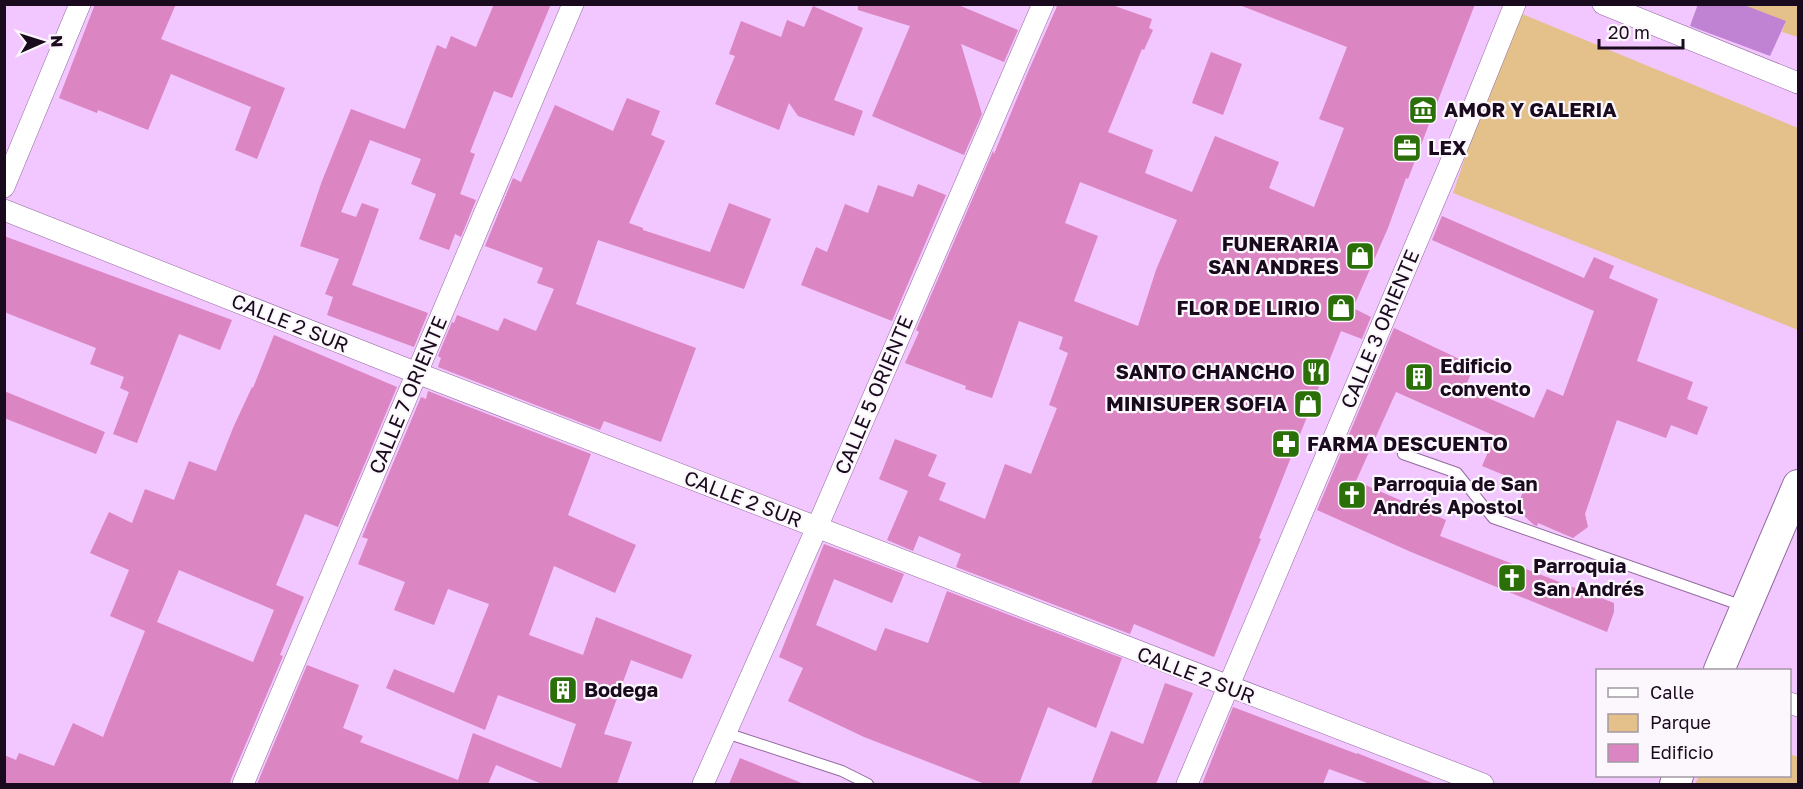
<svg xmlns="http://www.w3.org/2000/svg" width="1803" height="789" font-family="'Golos Text',sans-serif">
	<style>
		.green { fill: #e4c18b }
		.water { fill: #c082d2 }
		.building { fill: #db85c2; fill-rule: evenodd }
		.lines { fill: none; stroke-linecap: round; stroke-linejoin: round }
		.lane-casing { stroke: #926a9e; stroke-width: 12 }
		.street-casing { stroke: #926a9e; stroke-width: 22 }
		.secondary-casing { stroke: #926a9e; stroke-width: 32 }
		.lane { stroke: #fff; stroke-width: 10 }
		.street { stroke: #fff; stroke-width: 21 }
		.secondary { stroke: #fff; stroke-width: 30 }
		.labels { text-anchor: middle; stroke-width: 4.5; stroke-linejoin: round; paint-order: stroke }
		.poi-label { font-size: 20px; font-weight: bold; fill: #1a0a1e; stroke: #fcf7fd; text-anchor: start }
		.street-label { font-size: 20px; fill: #1a0a1e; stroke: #fcf7fd }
	</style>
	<rect width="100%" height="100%" fill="#f2c6ff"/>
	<!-- green -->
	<path class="green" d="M1741 5H1798V37L1782 32 1785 23Z
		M1515 11 1798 128V330L1453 193Z
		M1790 754 1798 757V784H1695L1699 776H1790Z"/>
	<!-- water -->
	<path class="water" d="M1698 4 1744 5 1786 21 1770 56 1690 26Z"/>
	<!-- building -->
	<path class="building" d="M95 4H176L161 39 285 88 257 159 235 150 251 107 171 74 148 130 98 110 97 113 59 98Z
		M494 4H551L512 98 494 91 470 152 475 154 460 194 476 200 461 237 455 234 449 250 419 239 436 194 411 184 421 159 370 140 341 212 356 217 362 203 379 209 352 285 428 313 414 347 327 315 333 297 325 294 339 259 300 246 322 181 351 109 405 129 437 45 446 49 451 36 476 47Z
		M858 4H956L1018 30 1004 62 961 44 982 114 964 155 872 116 910 26 858 10Z
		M1058 4H1109L1152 19 1149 28 1153 30 1144 50 1142 49 1108 132 1153 150 1145 173 1192 192 1215 136 1279 162 1269 188 1314 207 1344 128 1319 119 1347 47 1242 6V4H1475L1408 179 1406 178 1388 228 1353 308 1371 317 1362 339 1341 331 1259 538 1261 539 1251 563 1214 657 1134 624 1130 634 956 567 961 554 919 536 913 551 887 540 908 491 879 479 895 439 937 455 928 476 946 483 939 500 985 519 1005 464 1031 474 1057 408 1049 405 1068 353 1059 349 1063 337 1019 321 992 398 965 389 966 386 905 363 919 332 916 330 993 151 994 154 1028 72ZM1080 182 1177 220 1156 270 1138 326 1074 301 1098 236 1065 223Z
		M813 6 863 28 834 100 863 111 854 136 798 116 789 103 779 130 715 104 735 56 729 54 741 21 781 37 787 20 804 27Z
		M1211 52 1242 64 1223 115 1192 103Z
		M627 98 660 111 651 135 665 141 629 223 643 228V230L710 252 729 203 771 219 744 289 598 240 576 304 696 348 661 442 604 421 600 430 438 367 441 358 438 356 452 322 454 323 457 315 498 331 504 318 536 331 554 289 537 283 543 268 485 246 513 178 521 182 555 105 613 131Z
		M918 184 946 195 892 321 801 285 816 247 827 252 845 204 868 213 878 185 913 197Z
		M1442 216 1584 278 1594 257 1614 266 1609 278 1658 299 1637 361 1693 382 1687 399 1708 407 1697 435 1671 425 1666 438 1617 420 1585 514 1588 527 1573 538 1538 523 1537 526 1534 525 1518 510 1519 502 1526 484 1482 466 1495 436 1396 392 1356 481 1446 520 1440 536 1614 603V612L1607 632 1411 552 1317 510 1394 328 1474 366 1465 388 1534 418 1547 389 1563 396 1594 311 1432 240Z
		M4 236 232 320 220 350 179 334 137 443 113 434 129 392 120 388 124 377 90 364 96 348 4 312Z
		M274 335 397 387 338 527 305 514 276 585 304 597 280 655 283 656 231 779 230 784H4V755L16 760 19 753 54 766 73 723 103 737 145 631 110 616 129 570 90 553 109 512 132 523 145 489 174 500 189 461 216 471 233 428 252 387 253 388ZM179 570 274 610 253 662 157 622Z
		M4 391 105 432 96 454 4 418Z
		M428 391 591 454 568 515 636 545 615 593 554 566 529 635 583 655 596 617 692 655 682 679 631 660 604 734 632 742 617 784H542L496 765 488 784H257L307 665 359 685 343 728 363 736 360 742 458 780 473 733 561 768 576 724 498 695 485 730 386 688 394 669 454 693 489 604 448 589 434 625 394 610 405 582 358 564 368 539 362 537 421 397 426 399Z
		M824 544 904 574 892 603 834 579 816 625 876 651 885 628 928 643 947 591 1122 658 1096 728 1048 707 1019 784H985L864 737 788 701 803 668 779 657Z
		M1165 683 1193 693 1156 784H1091L1111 731 1143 744Z
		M1233 707 1357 754V753L1432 783V784H1370L1329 769 1323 784H1202Z
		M740 758 804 784H729Z"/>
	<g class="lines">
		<!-- lane casing -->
		<g class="lane-casing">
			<path id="lane" d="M1403 454 1457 473 1493 518 1743 606
				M726 733 842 771 868 784"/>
		</g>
		<!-- street casing -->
		<g class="street-casing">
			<path id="street" d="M1603 4 1798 83
				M4 187 80 4
				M4 210 417 373 1483 784
				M1790 703 1798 706
				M243 784 573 4
				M703 784 815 532 1043 4
				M1187 784 1461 138 1515 4"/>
		</g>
		<!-- secondary casing -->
		<g class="secondary-casing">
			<path id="secondary" d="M1719 670 1798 485
				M1675 784 1678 776"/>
		</g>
		<!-- lane -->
		<use href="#lane" class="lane"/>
		<!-- street -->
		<use href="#street" class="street"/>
		<!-- secondary -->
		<use href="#secondary" class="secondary"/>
	</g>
	<!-- icons -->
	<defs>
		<g id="museum-square" transform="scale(1.5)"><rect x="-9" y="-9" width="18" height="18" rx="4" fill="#2b6f09" stroke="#fcf7fd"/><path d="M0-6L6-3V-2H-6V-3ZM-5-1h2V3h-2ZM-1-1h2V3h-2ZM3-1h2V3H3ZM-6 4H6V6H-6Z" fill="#fff"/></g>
		<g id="office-square" transform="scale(1.5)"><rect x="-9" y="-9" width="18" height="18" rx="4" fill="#2b6f09" stroke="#fcf7fd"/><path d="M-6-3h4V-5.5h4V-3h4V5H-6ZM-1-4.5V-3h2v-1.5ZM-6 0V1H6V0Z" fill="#fff"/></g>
		<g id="shop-square" transform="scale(1.5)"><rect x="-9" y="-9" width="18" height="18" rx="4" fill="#2b6f09" stroke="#fcf7fd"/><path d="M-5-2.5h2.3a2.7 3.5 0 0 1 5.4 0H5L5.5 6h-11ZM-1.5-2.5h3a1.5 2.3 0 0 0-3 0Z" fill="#fff"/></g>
		<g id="restaurant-square" transform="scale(1.5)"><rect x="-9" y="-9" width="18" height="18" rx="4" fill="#2b6f09" stroke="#fcf7fd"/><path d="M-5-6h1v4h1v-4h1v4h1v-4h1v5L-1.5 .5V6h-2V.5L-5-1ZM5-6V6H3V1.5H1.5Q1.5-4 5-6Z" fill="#fff"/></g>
		<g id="building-square" transform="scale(1.5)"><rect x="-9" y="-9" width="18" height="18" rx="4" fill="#2b6f09" stroke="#fcf7fd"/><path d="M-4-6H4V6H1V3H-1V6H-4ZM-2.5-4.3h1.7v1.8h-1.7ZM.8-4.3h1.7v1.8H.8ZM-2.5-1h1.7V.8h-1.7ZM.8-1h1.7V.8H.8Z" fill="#fff"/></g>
		<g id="pharmacy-square" transform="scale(1.5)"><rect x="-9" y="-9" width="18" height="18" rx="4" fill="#2b6f09" stroke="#fcf7fd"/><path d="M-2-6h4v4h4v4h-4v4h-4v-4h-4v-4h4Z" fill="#fff"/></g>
		<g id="church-square" transform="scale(1.5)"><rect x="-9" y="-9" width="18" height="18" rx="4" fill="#2b6f09" stroke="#fcf7fd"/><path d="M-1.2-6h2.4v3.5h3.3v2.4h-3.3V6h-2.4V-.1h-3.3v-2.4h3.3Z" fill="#fff"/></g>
	</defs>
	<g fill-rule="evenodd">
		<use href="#museum-square" x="1423" y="110"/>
		<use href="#office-square" x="1407" y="148"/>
		<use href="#shop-square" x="1360" y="256"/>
		<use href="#shop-square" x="1341" y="308"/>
		<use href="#restaurant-square" x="1316" y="372"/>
		<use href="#building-square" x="1419" y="377"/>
		<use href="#shop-square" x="1308" y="404"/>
		<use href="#pharmacy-square" x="1286" y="444"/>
		<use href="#church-square" x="1352" y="495"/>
		<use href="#church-square" x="1512" y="578"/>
		<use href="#building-square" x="563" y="690"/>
	</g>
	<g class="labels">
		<!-- poi labels -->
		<g class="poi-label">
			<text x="1444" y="117">AMOR Y GALERIA</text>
			<text x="1428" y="155">LEX</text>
			<text x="1339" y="251" text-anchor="end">FUNERARIA<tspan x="1339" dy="23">SAN ANDRES</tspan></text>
			<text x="1320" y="315" text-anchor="end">FLOR DE LIRIO</text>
			<text x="1440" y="373">Edificio<tspan x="1440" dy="23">convento</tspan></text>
			<text x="1295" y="379" text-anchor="end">SANTO CHANCHO</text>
			<text x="1287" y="411" text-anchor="end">MINISUPER SOFIA</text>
			<text x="1307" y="451">FARMA DESCUENTO</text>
			<text x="1373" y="491">Parroquia de San<tspan x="1373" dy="23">Andrés Apostol</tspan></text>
			<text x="1533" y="573">Parroquia<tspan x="1533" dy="23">San Andrés</tspan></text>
			<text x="584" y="697">Bodega</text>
		</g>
		<!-- street labels -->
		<g class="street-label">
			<text transform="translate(290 323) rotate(22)" y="7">CALLE 2 SUR</text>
			<text transform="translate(1380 329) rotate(-67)" y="7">CALLE 3 ORIENTE</text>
			<text transform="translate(408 395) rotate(-67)" y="7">CALLE 7 ORIENTE</text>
			<text transform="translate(874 395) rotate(-67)" y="7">CALLE 5 ORIENTE</text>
			<text transform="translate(743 499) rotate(21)" y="7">CALLE 2 SUR</text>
			<text transform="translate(1196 675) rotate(21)" y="7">CALLE 2 SUR</text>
		</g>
	</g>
	<!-- border -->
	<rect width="1803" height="789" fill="none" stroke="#1a0a1e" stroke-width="12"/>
	<!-- legend -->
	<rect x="1596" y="669" width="195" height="108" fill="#fcf7fd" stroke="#a298a4" stroke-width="1.5"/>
	<rect x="1608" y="688" width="30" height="9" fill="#ffffff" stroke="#a298a4" stroke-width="1.5"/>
	<text x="1650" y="699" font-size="18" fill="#1a0a1e">Calle</text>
	<rect x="1608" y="714" width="30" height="18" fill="#e4c18b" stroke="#a298a4" stroke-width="1.5"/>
	<text x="1650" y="729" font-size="18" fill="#1a0a1e">Parque</text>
	<rect x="1608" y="744" width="30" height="18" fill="#db85c2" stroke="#a298a4" stroke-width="1.5"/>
	<text x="1650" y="759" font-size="18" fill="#1a0a1e">Edificio</text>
	<!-- north arrow -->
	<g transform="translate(42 42) rotate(87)" stroke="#fcf7fd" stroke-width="4.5" paint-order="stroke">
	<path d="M0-4.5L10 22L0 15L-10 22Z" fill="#1a0a1e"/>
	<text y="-9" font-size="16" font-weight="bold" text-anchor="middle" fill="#1a0a1e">N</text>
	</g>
	<!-- scale -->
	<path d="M1599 39v9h84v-9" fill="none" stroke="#1a0a1e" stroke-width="3"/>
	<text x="1608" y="39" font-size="18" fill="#1a0a1e" stroke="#fcf7fd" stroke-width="4.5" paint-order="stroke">20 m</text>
</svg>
